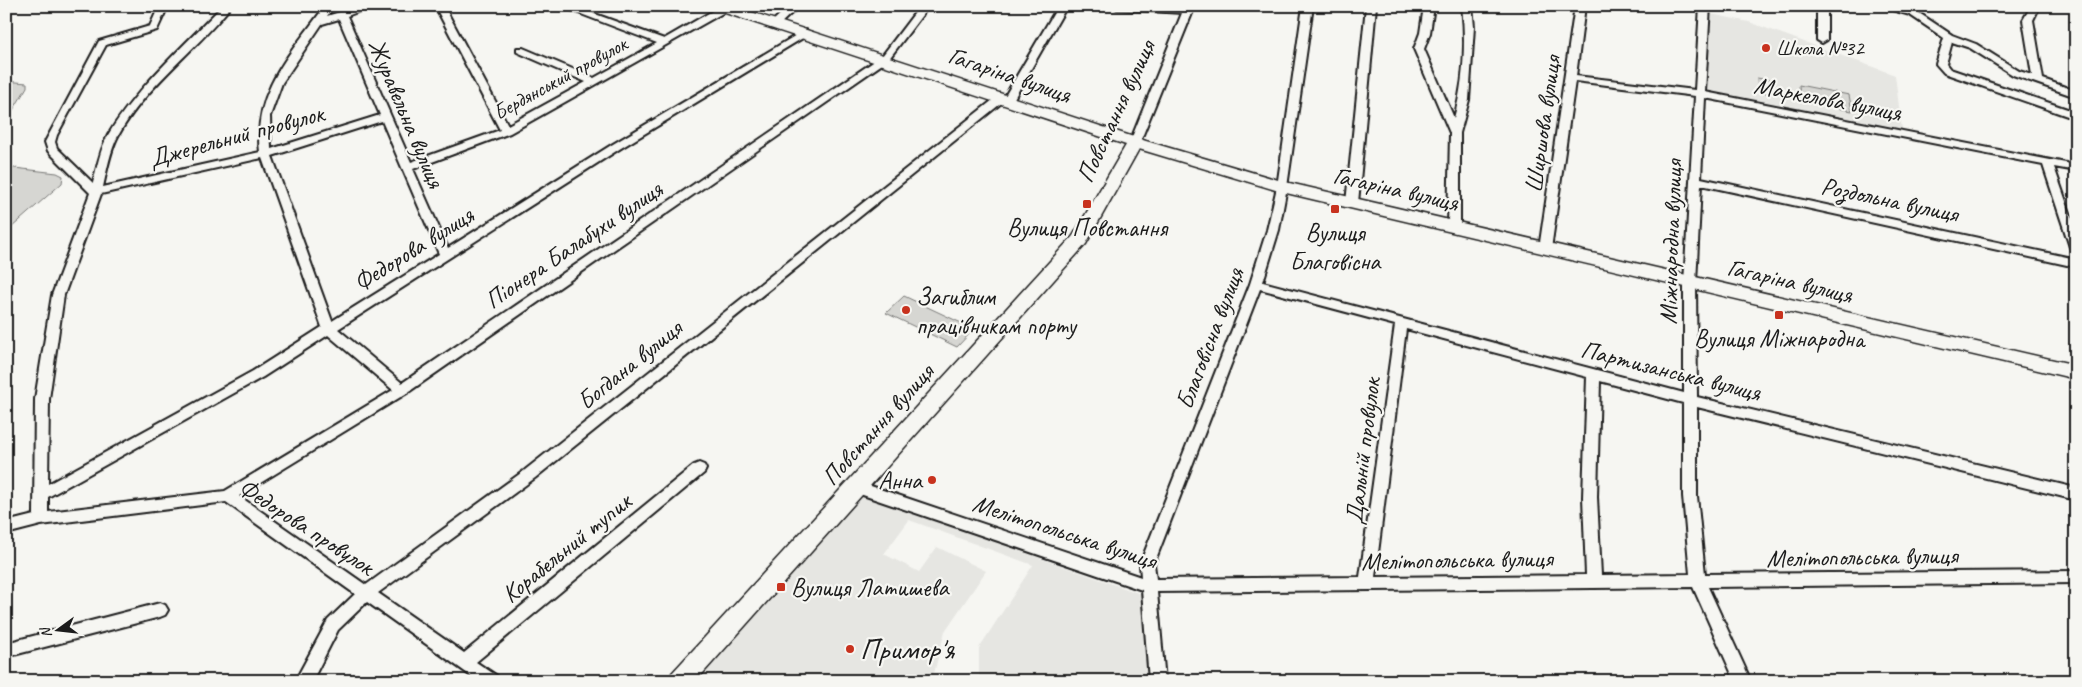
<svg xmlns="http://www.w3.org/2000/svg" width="2082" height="687" font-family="Caveat,sans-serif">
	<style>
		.built { fill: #e6e6e2 }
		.green { fill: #d6d6d2; stroke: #797977 }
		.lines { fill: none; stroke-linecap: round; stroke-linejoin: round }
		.street-casing { stroke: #1c1c1c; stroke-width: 4 }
		.secondary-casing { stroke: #1c1c1c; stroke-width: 3 }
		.street { fill: #f6f6f2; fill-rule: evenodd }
		.secondary { fill: #f6f6f2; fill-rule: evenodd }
		.poi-dot { fill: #c8321e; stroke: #f6f6f2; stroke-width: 2 }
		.labels { text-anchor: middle; stroke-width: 4.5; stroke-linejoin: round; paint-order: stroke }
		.far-poi-label { font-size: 21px; fill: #1c1c1c; stroke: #f6f6f2; text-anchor: start }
		.far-street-label { font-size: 21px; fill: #1c1c1c; stroke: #f6f6f2 }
		.street-label { font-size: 25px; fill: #1c1c1c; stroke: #f6f6f2 }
		.poi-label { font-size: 25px; fill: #1c1c1c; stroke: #f6f6f2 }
		.near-poi-label { font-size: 30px; fill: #1c1c1c; stroke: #f6f6f2; text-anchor: start }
	</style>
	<rect width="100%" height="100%" fill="#f6f6f2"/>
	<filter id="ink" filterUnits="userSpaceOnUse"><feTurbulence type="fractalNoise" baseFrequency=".02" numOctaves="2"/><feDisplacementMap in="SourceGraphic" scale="10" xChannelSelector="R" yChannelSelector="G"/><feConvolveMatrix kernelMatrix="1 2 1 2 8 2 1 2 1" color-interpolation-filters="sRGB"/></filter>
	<g filter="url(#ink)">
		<!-- built -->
		<path class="built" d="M1711 14 1749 22 1895 75 1902 130 1707 92Z
			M859 494 1141 594 1148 681H979V648L1033 565 909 520 884 554 919 572 937 547 986 571 945 631 932 681H689Z"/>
		<!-- green -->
		<path class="green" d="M1757 78 1774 81 1775 95 1758 91Z
			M6 81 27 83V87L6 122Z
			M1799 85 1849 95 1852 111 1800 101Z
			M6 167 57 173 63 176 62 183 11 228 6 229Z
			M904 296 974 329 957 347 886 313Z"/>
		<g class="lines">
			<!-- street casing -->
			<g class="street-casing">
				<path id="street" d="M159 6H168L157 30 106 45 57 135 55 142 57 148 93 183C97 167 100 150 108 135 136 88 184 46 222 6H231C196 51 146 85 118 136 110 151 107 170 103 187L260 152C252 91 292 52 325 6H334L327 16 359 6H373L347 16 411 162 500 130 435 6H444L508 125 586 82 517 52V48H523L594 78 657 43 560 6H573L664 39 721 6H728V10L510 133 413 169 448 248 613 144 803 31 806 30 811 33 621 148 338 329 402 383 882 56 920 6H929L888 60 407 393 239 496 366 585 525 470 998 96H1005L1058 6H1067L1012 102 1004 101 535 478 378 593 464 653 694 465 699 463 704 465 706 469 704 473 476 662 497 676 499 681H478L367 602 338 630 312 681H295L328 620 355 594 226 502 41 525 6 534V522L34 515 35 399 52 295 90 193 48 151 45 142 99 41 150 26ZM339 19 380 115 271 149 270 116 282 83 322 24ZM382 121 439 254 332 321 272 156ZM262 158 322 327 253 371 48 484 49 399 64 295 101 194ZM328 335 393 390 225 491 48 512V497L263 377Z
					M789 6H799L778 26H772V22Z
					M1113 6C1128 6 1183 3 1193 11L1140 142 1135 145 1130 142 1182 13 1117 9Z
					M1303 6H1313L1287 187 1279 230 1263 282 1684 393V283L1695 96 1575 81 1551 249 1545 253 1539 249 1575 6H1585L1576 76 1695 90 1700 6H1710L1705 92 2076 165V171L2054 167 2076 230V251L2070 247 2043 165 1705 98 1701 178 2076 259V267L1701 185 1696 283 1697 397 2076 488V500L1697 407V496L1705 574 2076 571V583L1708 587 1751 681H1735L1693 587 1157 592 1165 681H1149L1142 590 851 491 849 487 851 483 856 481 1141 577 1140 564 1250 284 1267 230 1277 187ZM1260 289 1395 325 1360 577 1156 579 1154 564ZM1406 329 1587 377 1583 497 1586 575 1375 577ZM1600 381 1683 403V496L1690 574 1601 575 1597 497Z
					M1366 6H1376L1358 203 1352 207 1346 203Z
					M1424 6H1434L1430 33 1424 49 1454 118C1464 83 1466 42 1462 6H1472L1474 27 1469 100 1460 133V227L1454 231 1448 227 1450 133 1414 49 1420 33Z
					M1817 6H1827V40L1822 43 1817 40Z
					M1878 6H1895L1916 11 1952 35 1976 44 2019 71 2032 75 2023 20 2031 6H2040L2033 20 2043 79 2076 91V97L2013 75 1970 48 1952 42 1946 64 1950 69 2076 112V119L1944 73 1936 64 1944 38 1910 15Z
					M160 603 165 605 168 610 165 615 160 617 6 657V643Z"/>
			</g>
			<!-- secondary casing -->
			<g class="secondary-casing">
				<path id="secondary" d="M711 6H733L1146 141 1285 182 2076 365V379L1282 192 1139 149 1086 244 696 681H668L672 673 1073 236 1126 145 713 9Z"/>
			</g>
			<!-- street -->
			<use href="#street" class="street"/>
			<!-- secondary -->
			<use href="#secondary" class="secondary"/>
		</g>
	</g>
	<!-- markers -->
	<g class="poi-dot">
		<circle cx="1766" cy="48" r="5"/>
		<rect x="1082" y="199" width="10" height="10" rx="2.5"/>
		<rect x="1330" y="204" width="10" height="10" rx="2.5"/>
		<circle cx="906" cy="310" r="5"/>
		<rect x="1774" y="310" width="10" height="10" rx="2.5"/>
		<circle cx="932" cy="480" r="5"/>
		<rect x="776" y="582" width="10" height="10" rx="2.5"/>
		<circle cx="850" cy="649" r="5"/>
	</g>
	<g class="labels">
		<!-- far-poi labels -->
		<g class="far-poi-label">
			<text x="1776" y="55">Школа №32</text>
		</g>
		<!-- far-street labels -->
		<g class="far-street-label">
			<text transform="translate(560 78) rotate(-29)" y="7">Бердянський провулок</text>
		</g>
		<!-- street labels -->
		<g class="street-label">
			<text transform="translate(1010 74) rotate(19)" y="9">Гагаріна вулиця</text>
			<text transform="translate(1828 98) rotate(11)" y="9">Маркелова вулиця</text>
			<text transform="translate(1115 111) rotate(-65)" y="9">Повстання вулиця</text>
			<text transform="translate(407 113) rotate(67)" y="9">Журавельна вулиця</text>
			<text transform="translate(1542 124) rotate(-82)" y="9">Ширшова вулиця</text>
			<text transform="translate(236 135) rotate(-15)" y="9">Джерельний провулок</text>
			<text transform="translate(1396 188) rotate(13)" y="9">Гагаріна вулиця</text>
			<text transform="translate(1890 199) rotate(12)" y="9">Роздольна вулиця</text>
			<text transform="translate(1670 242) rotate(-88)" y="9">Міжнародна вулиця</text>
			<text transform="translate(573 244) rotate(-34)" y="9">Піонера Балабухи вулиця</text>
			<text transform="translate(413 248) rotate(-32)" y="9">Федорова вулиця</text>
			<text transform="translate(1790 280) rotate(13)" y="9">Гагаріна вулиця</text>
			<text transform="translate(1209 338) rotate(-69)" y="9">Благовісна вулиця</text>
			<text transform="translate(629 364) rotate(-39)" y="9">Богдана вулиця</text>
			<text transform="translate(1671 370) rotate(14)" y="9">Партизанська вулиця</text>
			<text transform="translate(877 424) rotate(-48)" y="9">Повстання вулиця</text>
			<text transform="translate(1362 451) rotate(-83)" y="9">Дальній провулок</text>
			<text transform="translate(307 526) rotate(33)" y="9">Федорова провулок</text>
			<text transform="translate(1065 531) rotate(18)" y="9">Мелітопольська вулиця</text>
			<text transform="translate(566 547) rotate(-39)" y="9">Корабельний тупик</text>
			<text transform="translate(1862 556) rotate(-1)" y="9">Мелітопольська вулиця</text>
			<text transform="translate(1457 559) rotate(-1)" y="9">Мелітопольська вулиця</text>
		</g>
		<!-- poi labels -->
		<g class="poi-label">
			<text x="1087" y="236">Вулиця Повстання</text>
			<text x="1335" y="241">Вулиця<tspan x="1335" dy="29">Благовісна</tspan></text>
			<text x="916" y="305" text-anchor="start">Загиблим<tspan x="916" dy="29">працівникам порту</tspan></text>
			<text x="1779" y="347">Вулиця Міжнародна</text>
			<text x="922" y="489" text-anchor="end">Анна</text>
			<text x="791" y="596" text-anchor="start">Вулиця Латишева</text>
		</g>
		<!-- near-poi labels -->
		<g class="near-poi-label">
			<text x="860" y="659">Примор'я</text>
		</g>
	</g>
	<!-- margin -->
	<rect width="2082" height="687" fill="none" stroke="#f6f6f2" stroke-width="25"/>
	<rect x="12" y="12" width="2057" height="662" fill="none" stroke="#1c1c1c" stroke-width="2" filter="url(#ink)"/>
	<!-- north arrow -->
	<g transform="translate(58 630) rotate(255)" stroke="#f6f6f2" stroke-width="4" paint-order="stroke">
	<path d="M0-4L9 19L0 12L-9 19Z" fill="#1c1c1c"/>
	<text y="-8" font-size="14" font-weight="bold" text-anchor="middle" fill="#1c1c1c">N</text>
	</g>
</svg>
